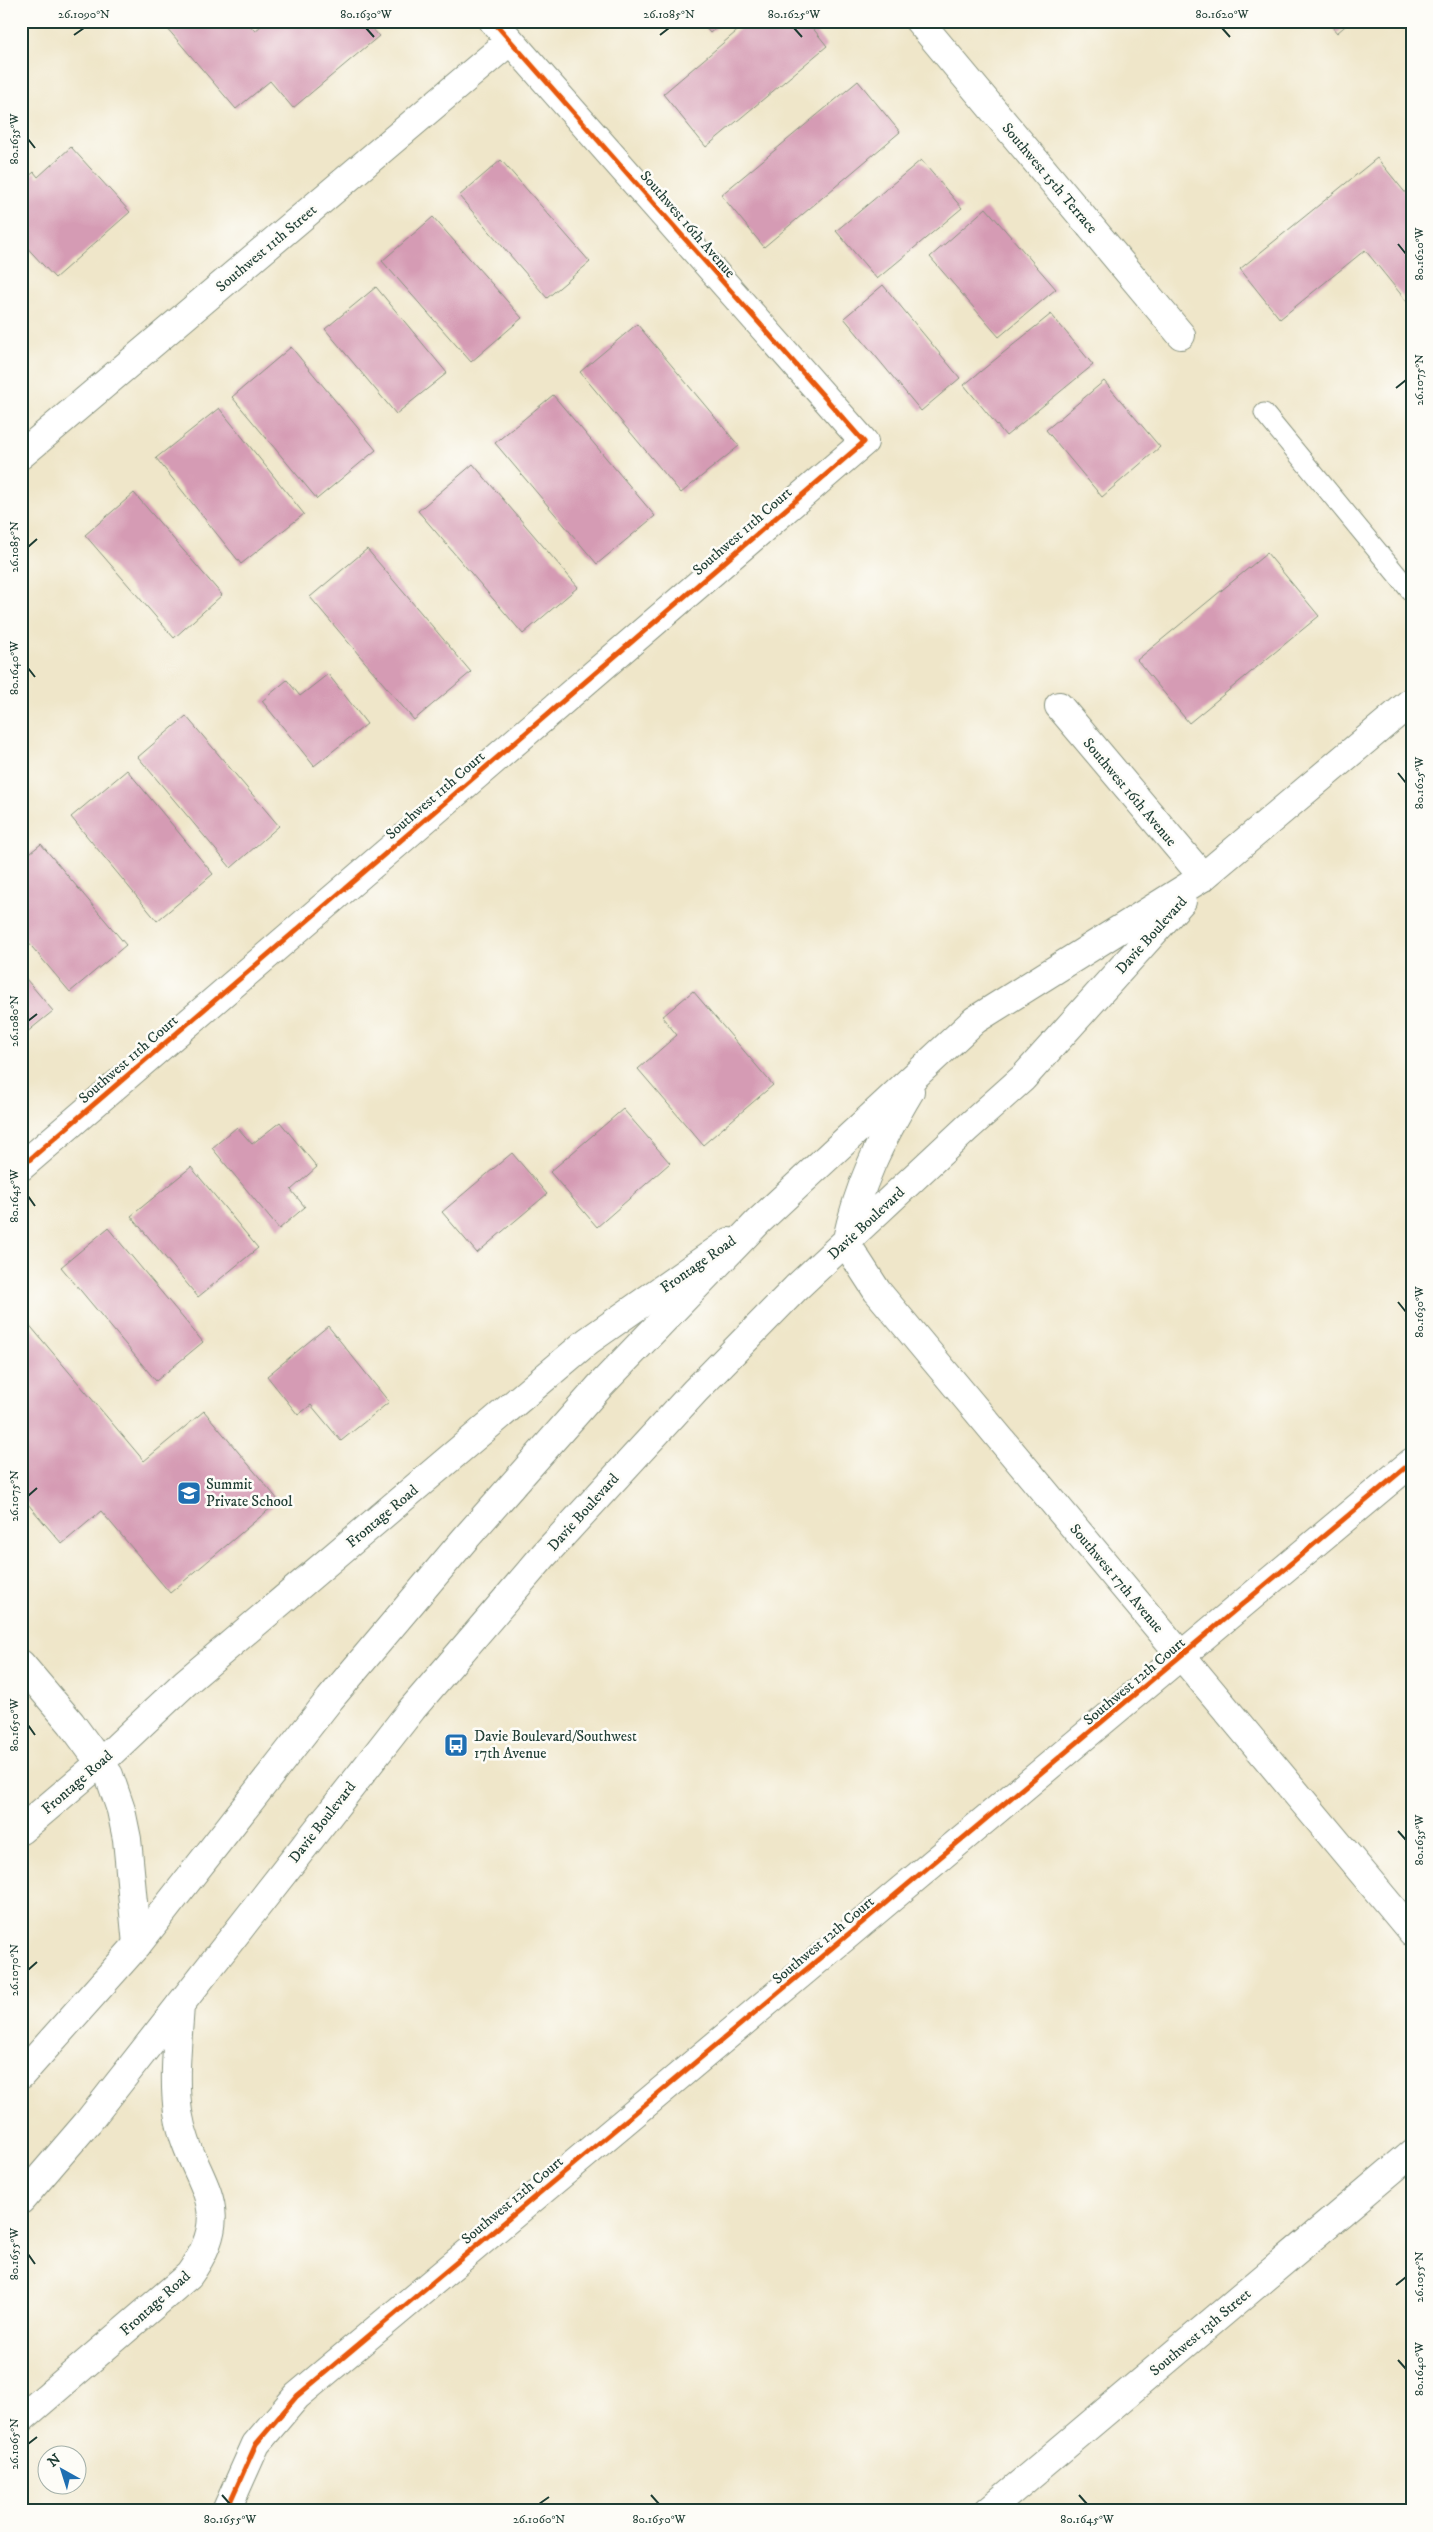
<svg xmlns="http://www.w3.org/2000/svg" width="1433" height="2532" font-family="'IM FELL DW Pica',serif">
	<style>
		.building { fill: #d59bb4 }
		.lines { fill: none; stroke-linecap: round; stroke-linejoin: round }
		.service-casing { stroke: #87927e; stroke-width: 21 }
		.minor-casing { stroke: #87927e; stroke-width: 30 }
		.secondary-casing { stroke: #87927e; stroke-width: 30 }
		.service { stroke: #fff; stroke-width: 19 }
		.minor { stroke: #fff; stroke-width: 28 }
		.secondary { stroke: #fff; stroke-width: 28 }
		.cycleway-casing { stroke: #fdfcf7; stroke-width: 8 }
		.cycleway { stroke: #e8590c; stroke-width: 5 }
		.ticks { fill: none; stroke: #1f3d34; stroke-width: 2 }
		.labels { text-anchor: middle; stroke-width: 5; stroke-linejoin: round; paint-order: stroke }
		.street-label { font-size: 15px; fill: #1f3d34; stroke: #fdfcf7 }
		.poi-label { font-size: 15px; fill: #1f3d34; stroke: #fdfcf7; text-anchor: start }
		.neatline { fill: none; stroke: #1f3d34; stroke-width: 2 }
		.ticks-label { font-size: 12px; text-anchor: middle; fill: #1f3d34 }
	</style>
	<rect width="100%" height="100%" fill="#fdfcf7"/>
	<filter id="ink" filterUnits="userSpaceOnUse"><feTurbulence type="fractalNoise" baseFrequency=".02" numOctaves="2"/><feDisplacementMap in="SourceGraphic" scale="10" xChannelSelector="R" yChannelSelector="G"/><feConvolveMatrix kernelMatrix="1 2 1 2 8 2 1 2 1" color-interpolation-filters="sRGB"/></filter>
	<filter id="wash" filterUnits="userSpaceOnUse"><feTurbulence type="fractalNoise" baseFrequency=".0096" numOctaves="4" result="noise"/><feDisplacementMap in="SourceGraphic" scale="20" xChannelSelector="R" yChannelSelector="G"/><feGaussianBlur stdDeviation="1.12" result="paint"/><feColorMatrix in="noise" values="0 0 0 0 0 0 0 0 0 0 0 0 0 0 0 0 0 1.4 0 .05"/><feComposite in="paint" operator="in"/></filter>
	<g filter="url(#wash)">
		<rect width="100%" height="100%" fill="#efe6c9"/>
		<g id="blocks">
			<!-- building -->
			<path class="building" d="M161 21H246L255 31 267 21H366L379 36 293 108 270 81 236 109Z
				M700 21H724L710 33Z
				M749 21H807L827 46 706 147 663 94Z
				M1327 21H1351L1337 33Z
				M858 81 900 132 764 247 721 195Z
				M71 147 130 212 55 278 21 241V183L34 172 38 177Z
				M1377 158 1412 201V308L1365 250 1280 319 1240 269Z
				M501 160 590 262 547 298 459 196Z
				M921 160 962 208 877 279 836 231Z
				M986 208 1056 289 999 337 930 257Z
				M433 217 522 318 471 362 382 261Z
				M883 285 960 378 921 411 844 318Z
				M376 287 447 373 396 414 325 329Z
				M1051 314 1093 365 1006 436 964 385Z
				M637 324 739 446 681 493 580 372Z
				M291 347 376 450 317 499 232 397Z
				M1104 381 1160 447 1102 497 1046 430Z
				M553 395 655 516 597 564 495 443Z
				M219 408 304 514 241 564 156 458Z
				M473 464 578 587 523 634 418 511Z
				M134 493 222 595 174 638 85 535Z
				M367 549 471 672 414 720 310 597Z
				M1267 553 1319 616 1189 723 1137 660Z
				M328 674 367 724 314 766 262 701 287 680 300 696Z
				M186 716 279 826 231 868 138 757Z
				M127 770 213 874 157 921 71 817Z
				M41 844 126 945 70 992 21 934V860Z
				M21 973 53 1011 21 1037Z
				M693 991 773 1085 703 1145 638 1069 677 1035 662 1017Z
				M623 1109 670 1163 597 1227 550 1172Z
				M280 1122 317 1167 291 1190 305 1207 279 1229 212 1148 237 1127 252 1144Z
				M512 1153 547 1194 477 1253 442 1212Z
				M191 1167 258 1248 198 1297 131 1216Z
				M108 1228 203 1342 156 1381 61 1267Z
				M21 1315 144 1461 204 1411 279 1501 170 1593 101 1511 62 1544 21 1496Z
				M328 1326 389 1402 341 1441 311 1405 298 1415 267 1376Z"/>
		</g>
	</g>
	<g filter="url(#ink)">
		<use href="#blocks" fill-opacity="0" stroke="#87927e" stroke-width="1"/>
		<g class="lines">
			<!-- service casing -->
			<g class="service-casing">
				<path id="service" d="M1264 413 1412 593"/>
			</g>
			<!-- minor casing -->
			<g class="minor-casing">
				<path id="minor" d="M919 21 1181 335
					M21 455 510 41
					M1059 706 1203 877
					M21 1167 864 442 493 21
					M846 1243 877 1291 1412 1932
					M21 1664 71 1723 109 1775 121 1810 127 1839 137 1945
					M21 1830 101 1762 185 1683 588 1341 729 1242
					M21 2419 189 2275C241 2203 189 2182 178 2112 173 2077 178 2040 180 2005
					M226 2511 256 2444 297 2396 1412 1462
					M988 2511 1412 2153"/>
			</g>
			<!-- secondary casing -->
			<g class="secondary-casing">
				<path id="secondary" d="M846 1243C859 1184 879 1143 910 1091
					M21 2075 137 1945 330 1699 464 1540 600 1386 758 1222 975 1020 1203 877 1412 701
					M21 2200 88 2122 412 1709 544 1555 695 1391 796 1288 966 1129 1023 1078 1182 901"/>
			</g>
			<!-- service -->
			<use href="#service" class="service"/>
			<!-- minor -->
			<use href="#minor" class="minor"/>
			<!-- secondary -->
			<use href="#secondary" class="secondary"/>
			<!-- cycleway casing -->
			<g class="cycleway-casing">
				<path id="cycleway" d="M21 1167 864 442 493 21
					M226 2511 256 2444 297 2396 1412 1462"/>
			</g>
			<!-- cycleway -->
			<use href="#cycleway" class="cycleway"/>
		</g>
	</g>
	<!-- ticks -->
	<path class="ticks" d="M366 28 374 37M794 28 802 37M1222 28 1230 37M74 35 84 28M660 35 669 28M28 139 35 148M1398 244 1406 254M1396 388 1406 380M28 547 37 539M28 668 35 677M1398 773 1406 783M28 1021 37 1014M28 1196 35 1206M1398 1302 1406 1312M28 1496 37 1488M28 1725 35 1735M1398 1831 1406 1840M28 1970 37 1962M28 2254 35 2264M1396 2285 1406 2277M1398 2360 1406 2369M28 2444 37 2437M222 2495 230 2504M651 2495 659 2504M1079 2495 1087 2504M539 2504 549 2497"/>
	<!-- icons -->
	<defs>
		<g id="school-square" transform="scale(1.25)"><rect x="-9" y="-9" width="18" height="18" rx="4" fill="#1f6fb2" stroke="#fdfcf7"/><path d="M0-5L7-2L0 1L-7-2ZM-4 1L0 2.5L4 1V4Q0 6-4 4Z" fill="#fff"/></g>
		<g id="bus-square" transform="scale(1.25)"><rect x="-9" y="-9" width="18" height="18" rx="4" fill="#1f6fb2" stroke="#fdfcf7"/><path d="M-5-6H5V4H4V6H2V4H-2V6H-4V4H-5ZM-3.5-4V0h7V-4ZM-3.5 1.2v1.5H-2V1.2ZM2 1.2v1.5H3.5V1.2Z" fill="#fff"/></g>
	</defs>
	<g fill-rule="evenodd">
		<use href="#school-square" x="189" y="1493"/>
		<use href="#bus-square" x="456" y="1745"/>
	</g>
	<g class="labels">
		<!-- street labels -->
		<g class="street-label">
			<text transform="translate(1050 178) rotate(50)" y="5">Southwest 15th Terrace</text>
			<text transform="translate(688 224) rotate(49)" y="5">Southwest 16th Avenue</text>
			<text transform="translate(266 248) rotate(-40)" y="5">Southwest 11th Street</text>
			<text transform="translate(742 531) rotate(-41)" y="5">Southwest 11th Court</text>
			<text transform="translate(1130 792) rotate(50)" y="5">Southwest 16th Avenue</text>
			<text transform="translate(435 795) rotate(-41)" y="5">Southwest 11th Court</text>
			<text transform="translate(1151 935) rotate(-48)" y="5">Davie Boulevard</text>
			<text transform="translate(128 1059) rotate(-41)" y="5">Southwest 11th Court</text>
			<text transform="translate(866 1223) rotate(-43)" y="5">Davie Boulevard</text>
			<text transform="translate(698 1264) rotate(-35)" y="5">Frontage Road</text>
			<text transform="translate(583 1512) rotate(-48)" y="5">Davie Boulevard</text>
			<text transform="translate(382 1516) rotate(-40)" y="5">Frontage Road</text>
			<text transform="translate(1117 1578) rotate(50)" y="5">Southwest 17th Avenue</text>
			<text transform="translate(1134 1681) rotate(-40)" y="5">Southwest 12th Court</text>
			<text transform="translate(77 1782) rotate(-41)" y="5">Frontage Road</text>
			<text transform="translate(322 1822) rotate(-52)" y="5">Davie Boulevard</text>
			<text transform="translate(823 1940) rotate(-40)" y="5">Southwest 12th Court</text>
			<text transform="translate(512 2200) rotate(-40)" y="5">Southwest 12th Court</text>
			<text transform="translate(155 2303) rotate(-42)" y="5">Frontage Road</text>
			<text transform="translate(1200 2332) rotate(-40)" y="5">Southwest 13th Street</text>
		</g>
		<!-- poi labels -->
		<g class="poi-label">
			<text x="206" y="1489">Summit<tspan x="206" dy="17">Private School</tspan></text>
			<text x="474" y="1741">Davie Boulevard/Southwest<tspan x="474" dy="17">17th Avenue</tspan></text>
		</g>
	</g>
	<!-- margin -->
	<rect width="1433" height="2532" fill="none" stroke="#fdfcf7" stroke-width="55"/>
	<!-- north arrow -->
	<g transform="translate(62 2470) rotate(321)"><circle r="24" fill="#fdfcf7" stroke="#a4b0a9"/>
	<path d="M0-4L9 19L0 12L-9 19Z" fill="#1f6fb2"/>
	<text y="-8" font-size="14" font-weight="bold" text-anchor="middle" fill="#1f3d34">N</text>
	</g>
	<rect x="28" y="28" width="1378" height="2476" class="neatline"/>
	<g class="ticks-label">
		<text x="84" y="18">26.1090°N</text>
		<text x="366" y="18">80.1630°W</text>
		<text x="669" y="18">26.1085°N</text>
		<text x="794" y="18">80.1625°W</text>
		<text x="1222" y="18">80.1620°W</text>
		<text transform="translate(14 139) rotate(-90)" y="4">80.1635°W</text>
		<text transform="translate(1419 254) rotate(-90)" y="4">80.1620°W</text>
		<text transform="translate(1419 380) rotate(-90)" y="4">26.1075°N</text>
		<text transform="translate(14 547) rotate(-90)" y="4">26.1085°N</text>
		<text transform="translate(14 668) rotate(-90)" y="4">80.1640°W</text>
		<text transform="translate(1419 783) rotate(-90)" y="4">80.1625°W</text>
		<text transform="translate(14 1021) rotate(-90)" y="4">26.1080°N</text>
		<text transform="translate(14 1196) rotate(-90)" y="4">80.1645°W</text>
		<text transform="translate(1419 1312) rotate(-90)" y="4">80.1630°W</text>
		<text transform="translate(14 1496) rotate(-90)" y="4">26.1075°N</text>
		<text transform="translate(14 1725) rotate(-90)" y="4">80.1650°W</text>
		<text transform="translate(1419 1840) rotate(-90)" y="4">80.1635°W</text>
		<text transform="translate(14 1970) rotate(-90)" y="4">26.1070°N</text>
		<text transform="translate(14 2254) rotate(-90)" y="4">80.1655°W</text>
		<text transform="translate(1419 2277) rotate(-90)" y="4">26.1055°N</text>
		<text transform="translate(1419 2369) rotate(-90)" y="4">80.1640°W</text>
		<text transform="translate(14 2444) rotate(-90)" y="4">26.1065°N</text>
		<text x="230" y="2523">80.1655°W</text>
		<text x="539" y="2523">26.1060°N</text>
		<text x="659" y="2523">80.1650°W</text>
		<text x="1087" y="2523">80.1645°W</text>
	</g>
</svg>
